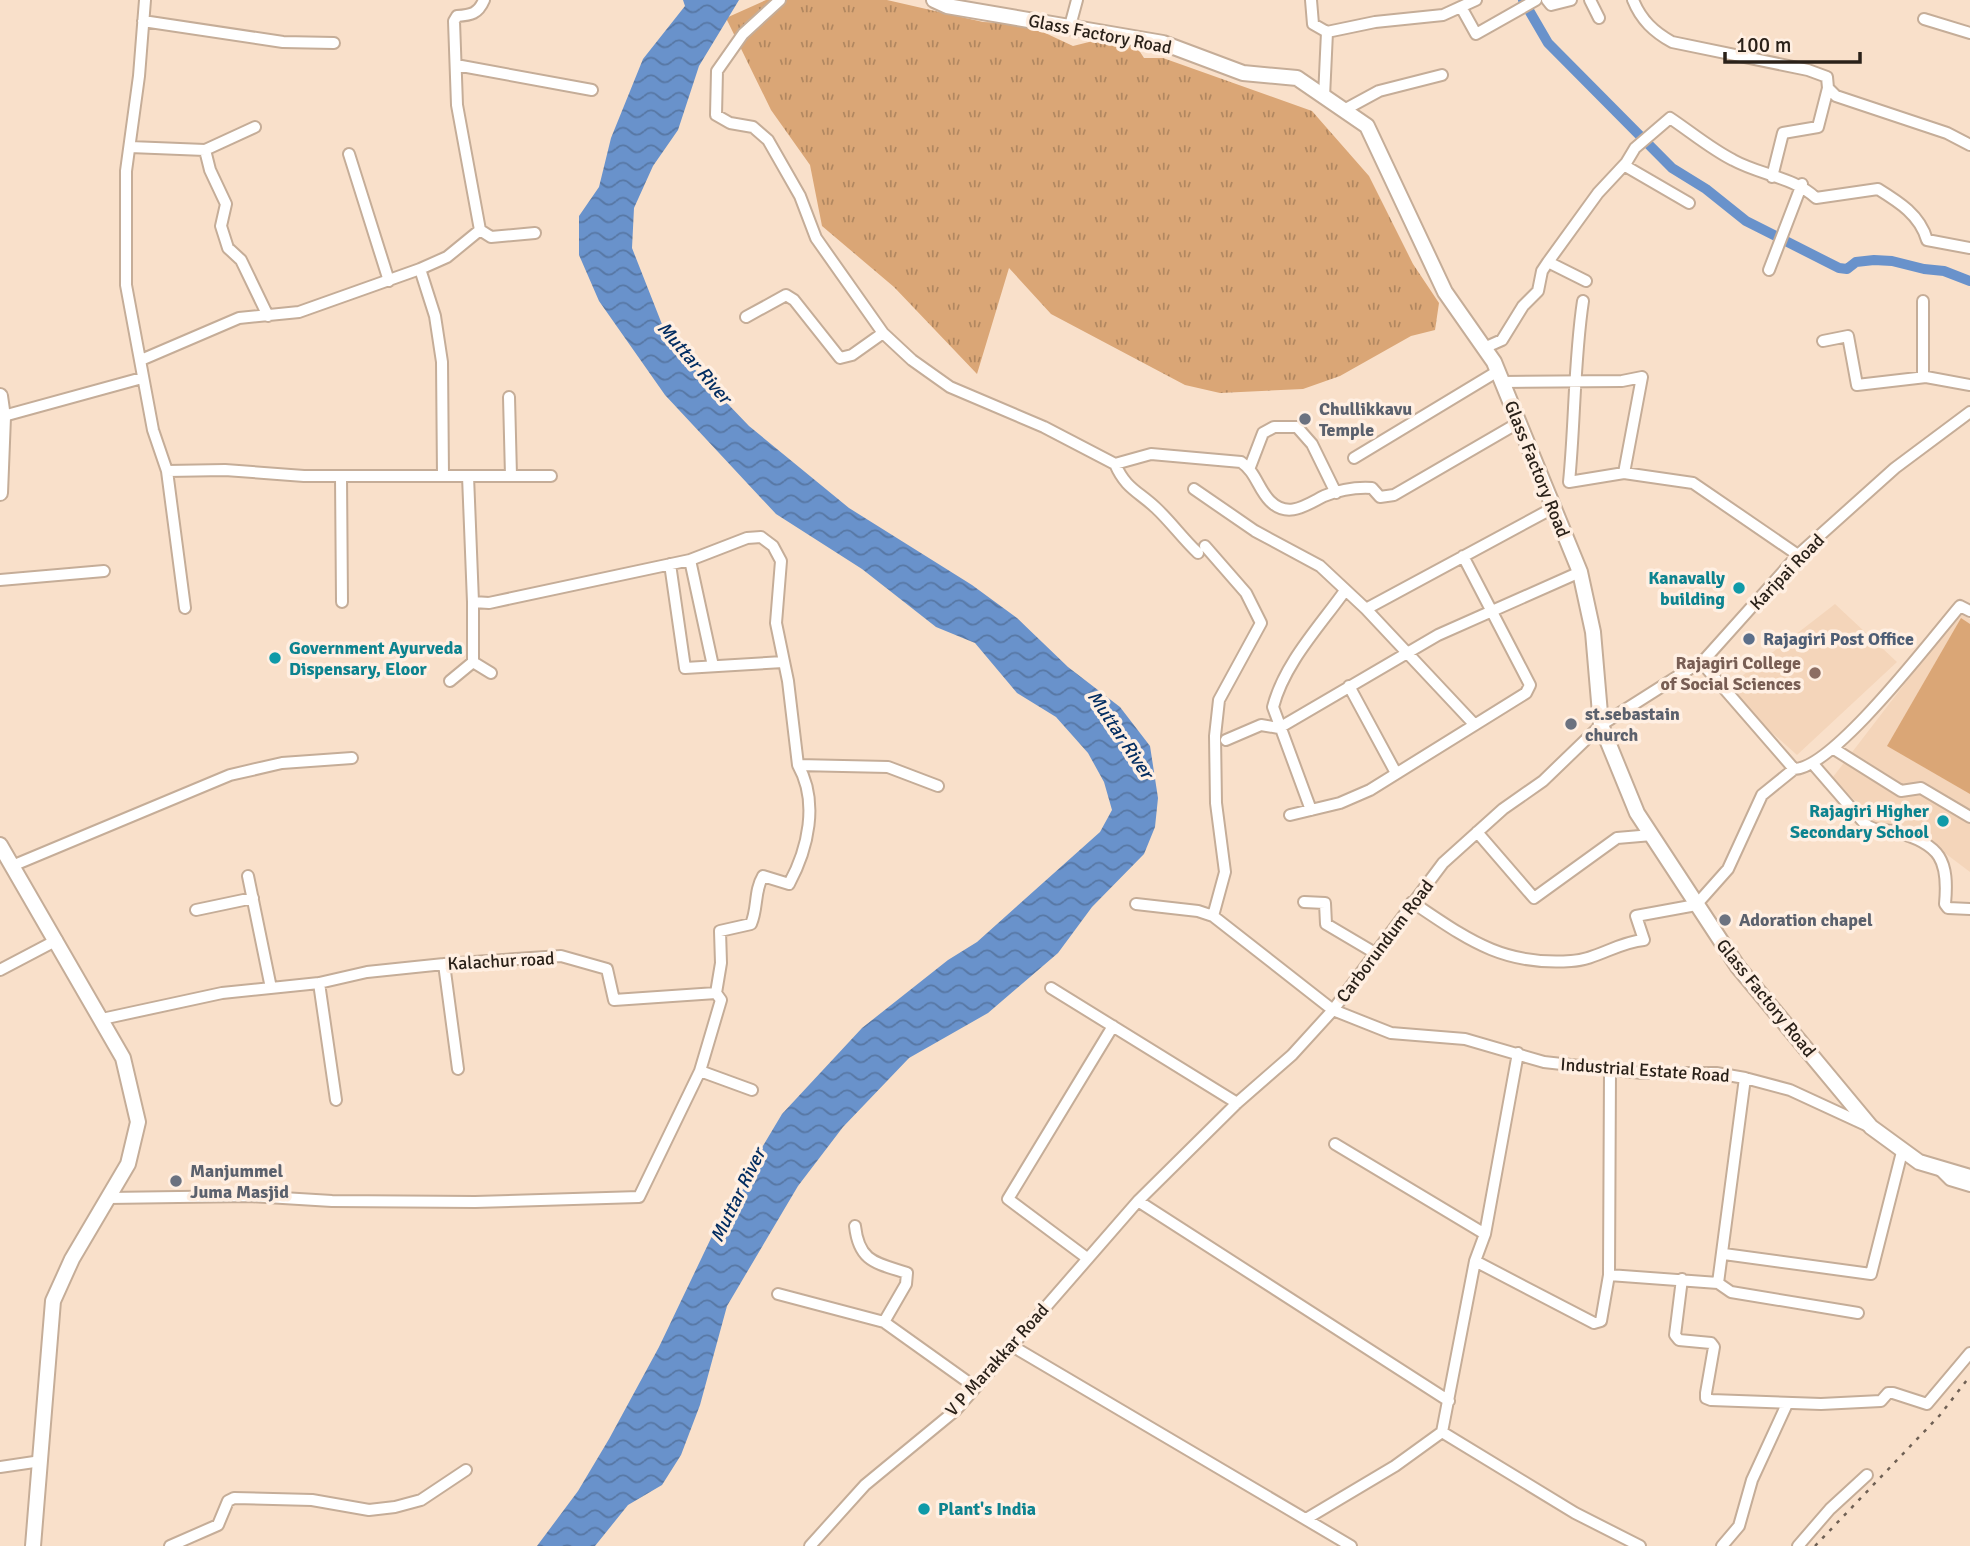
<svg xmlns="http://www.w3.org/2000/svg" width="1970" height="1546" font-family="Signika,sans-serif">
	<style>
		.built { fill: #f4d5ba }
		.grass { fill: url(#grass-tufts) }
		.garden { fill: #daa676 }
		.water { fill: url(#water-waves) }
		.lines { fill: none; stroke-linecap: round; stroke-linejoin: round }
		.canal { stroke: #6992cb; stroke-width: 10 }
		.minor-casing { stroke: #c5ad98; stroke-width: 14 }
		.major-casing { stroke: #c5ad98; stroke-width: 18 }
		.minor { stroke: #fff; stroke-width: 10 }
		.major { stroke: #fff; stroke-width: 14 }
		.rail { stroke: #6f6054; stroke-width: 2.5; stroke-dasharray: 3.5 7; stroke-linecap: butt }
		.worship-dot { fill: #6b7280; stroke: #ffefe2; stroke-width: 2.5 }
		.culture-dot { fill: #0f9aa8; stroke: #ffefe2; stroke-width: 2.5 }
		.service-dot { fill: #5c6f8a; stroke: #ffefe2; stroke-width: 2.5 }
		.education-dot { fill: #8d6e63; stroke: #ffefe2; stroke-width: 2.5 }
		.labels { text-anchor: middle; stroke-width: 7; stroke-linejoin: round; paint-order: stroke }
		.street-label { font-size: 18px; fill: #2a2119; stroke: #ffefe2 }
		.worship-label { font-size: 18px; font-weight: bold; fill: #5b616d; stroke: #ffefe2; text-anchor: start }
		.culture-label { font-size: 18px; font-weight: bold; fill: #0d838f; stroke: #ffefe2; text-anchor: end }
		.service-label { font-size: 18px; font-weight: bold; fill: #4e5e75; stroke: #ffefe2; text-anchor: start }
		.education-label { font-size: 18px; font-weight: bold; fill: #785e54; stroke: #ffefe2; text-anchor: end }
		.water-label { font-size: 19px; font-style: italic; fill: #032d61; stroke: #ffefe2 }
	</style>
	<defs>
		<pattern id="grass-tufts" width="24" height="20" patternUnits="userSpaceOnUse" patternTransform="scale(1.75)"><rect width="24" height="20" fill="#daa676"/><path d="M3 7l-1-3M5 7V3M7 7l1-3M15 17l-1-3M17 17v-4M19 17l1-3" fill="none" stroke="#b18760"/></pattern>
		<pattern id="water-waves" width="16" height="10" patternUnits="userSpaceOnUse" patternTransform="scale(1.75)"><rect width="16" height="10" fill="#6992cb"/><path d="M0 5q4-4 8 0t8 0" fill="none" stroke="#5777a4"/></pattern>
	</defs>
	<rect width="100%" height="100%" fill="#f9e0ca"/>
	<!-- built -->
	<path class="built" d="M1835 604 1897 662 1797 755 1724 690Z
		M1959 613 1970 619V872L1909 826 1875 823 1833 777Z"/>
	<!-- grass -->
	<path class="grass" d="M766 0H887L983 22 1026 24 1073 46 1101 39 1131 38 1144 58H1163L1312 111 1369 176 1413 264 1439 303 1435 330 1411 336 1340 376 1303 389 1220 393 1185 385 1051 314 1009 268 977 374 894 287 822 226 810 165 771 110 726 18Z"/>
	<!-- garden -->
	<path class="garden" d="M1961 618 1970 624V794L1887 746Z"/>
	<!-- water -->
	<path class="water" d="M683 0H739L699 66 678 130 653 166 634 208 632 248 667 337 681 355 749 426 849 508 972 585 1017 618 1068 667 1120 707 1150 746 1158 798 1155 827 1144 854 1092 907 1058 953 988 1013 909 1058 843 1127 798 1186 727 1306 700 1405 681 1455 662 1485 628 1505 595 1546H537L578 1491 609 1439 659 1347 724 1211 782 1114 862 1028 948 960 977 942 1100 832 1112 810 1104 782 1088 753 1056 717 1017 693 975 643 936 627 862 569 776 514 665 395 599 301 579 255V216L599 187 611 138 643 59 685 6Z"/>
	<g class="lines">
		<!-- canal -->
		<path class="canal" d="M1523 0 1548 43 1672 168 1706 189 1746 221 1839 268 1847 269 1856 262 1874 260 1892 261 1924 269 1944 271 1970 281"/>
		<!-- minor casing -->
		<g class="minor-casing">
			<path id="minor" d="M145 0 139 76 126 171V285L153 430 167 471 185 608
				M484 0C478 14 471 15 457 16L454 21 457 105 480 230 491 237 535 233
				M780 0 743 34 717 71 716 115 730 123 753 127 768 140 800 196 816 238 883 333 912 360 950 387 1044 427 1115 464 1151 454 1241 462C1256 472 1258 489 1270 501 1288 519 1306 505 1324 496 1339 490 1356 487 1372 488L1380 497 1394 495 1518 423
				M1311 0 1313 24 1327 32 1324 97
				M1547 0 1551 5 1571 0
				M1590 0 1599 18
				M1633 0C1641 20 1654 32 1672 42L1808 70 1827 77 1828 88 1836 96 1947 133 1970 145
				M1461 7 1476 34 1536 0
				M1924 19 1970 33
				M143 21 283 42 334 43
				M1070 26 1077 0
				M1327 32 1375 22 1443 15 1476 0
				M456 65 592 90
				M1344 110 1379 91 1442 75
				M130 147 205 150 255 127
				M205 150 210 170 226 204 221 226 228 248 241 260 268 316
				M349 154 389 281
				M1772 177 1783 133 1818 127 1828 88
				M1689 203 1627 167 1626 163 1635 148 1670 118C1691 132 1711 149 1733 160 1760 175 1794 177 1816 198L1878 189C1899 202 1920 215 1927 240L1970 248
				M1548 262 1586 281
				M420 269 435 316 442 362 443 476
				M1769 270 1802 184
				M1583 301C1574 360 1575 422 1569 482L1624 473 1693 483 1798 555
				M746 317 786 295 794 300 840 358 852 355 883 333
				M1823 341 1848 336 1857 385 1926 377 1970 385
				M1484 348 1502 340 1523 306 1538 291 1542 271 1548 262 1598 193 1626 163
				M141 360 239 318 299 312 420 269 447 257 480 230
				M1923 377V301
				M1502 382 1622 381 1642 377 1624 473
				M509 397 511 476
				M0 417 142 378
				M1354 458 1498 371
				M1115 464C1126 489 1138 491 1156 508 1171 522 1183 539 1198 553
				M1250 467 1263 433 1274 427H1297L1312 444 1336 493
				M167 471 225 470 304 476H551
				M341 476 342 602
				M468 476 473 602
				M1194 489 1255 531 1320 566 1366 609 1474 724
				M1205 546 1246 593 1261 623 1219 700 1215 736 1216 803 1225 872 1213 916
				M690 560 713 666
				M670 564 685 668 783 662
				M0 580 104 571
				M1366 609 1553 508
				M473 662 491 673
				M1701 662 1794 769C1833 769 1931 640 1960 606L1970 611
				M450 681 473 662V602L489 603 690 560 747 538 761 537 773 546 781 561 776 623 788 681 798 765C819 802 808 849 789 884L763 876C754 891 758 908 751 924L720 931 721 963 716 993
				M1349 686 1396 773
				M1226 740 1261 725 1279 728 1438 635 1580 572
				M1834 749 1901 791 1921 788 1970 817
				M1813 764 1865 824C1875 832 1884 829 1896 832 1941 844 1949 861 1945 904L1948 908 1970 909
				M798 765 888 767 938 786
				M1311 810 1273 707C1284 664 1319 627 1344 592
				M1290 815 1340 803 1370 790 1526 693 1530 685 1463 556
				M1477 832 1534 898 1617 838 1652 835
				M12 866 230 775 282 763 352 758
				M248 876 271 988
				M1304 902 1325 903 1326 924 1375 953
				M1412 902C1466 938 1501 966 1571 961 1596 960 1618 942 1644 940L1636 916 1696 905 1728 869 1762 795 1794 769
				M1136 904 1198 911 1213 916 1333 1010 1391 1033 1465 1039 1544 1062 1642 1073H1716L1745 1078 1790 1090 1868 1126
				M196 910 253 898
				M444 964 458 1069
				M0 970 57 940
				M319 983 336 1100
				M1051 988 1237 1103
				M102 1019 222 993 319 983 367 972 444 964 561 956 607 969 614 1000 716 993 721 1000 700 1071 639 1197 475 1202 332 1201 249 1196 108 1198
				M1518 1053 1485 1234 1475 1261 1594 1323 1601 1321 1609 1275
				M1610 1070 1609 1275 1718 1283 1745 1078
				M700 1071 752 1090
				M1335 1144 1485 1234
				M1938 1168 1950 1180 1970 1186
				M1138 1201 1449 1401
				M855 1226C859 1262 876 1263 907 1273L906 1284 884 1322
				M1724 1254 1871 1274 1902 1152
				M1087 1258 1008 1199 1113 1026
				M1682 1279 1675 1335 1679 1340 1711 1343 1714 1347 1706 1393V1398L1711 1400 1821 1404 1881 1401 1888 1393H1893L1927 1404 1970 1353
				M1718 1283 1731 1292 1858 1313
				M778 1294 884 1322 975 1387
				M1012 1346 1351 1546
				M1442 1432 1575 1513 1640 1546
				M0 1467 41 1461
				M1306 1519 1395 1466 1442 1432 1475 1261
				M170 1546 218 1525 228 1501 234 1498 312 1500 369 1510 395 1507 421 1500 466 1470
				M810 1546 865 1485 956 1410 1138 1201 1237 1103 1292 1055 1333 1010 1443 863 1503 809 1543 781 1601 725 1705 659 1798 555 1895 468 1970 412
				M1722 1546 1739 1526 1752 1480 1787 1404
				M1798 1546 1830 1509 1867 1475"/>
		</g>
		<!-- major casing -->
		<g class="major-casing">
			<path id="major" d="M934 0 947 6 1163 43 1243 73 1297 78 1367 126 1445 292 1494 362 1580 572 1593 632 1601 725 1637 813 1738 967 1871 1127 1919 1162 1970 1177
				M0 396 3 417 0 493
				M0 845 123 1058 138 1122 128 1164 72 1259 53 1301 33 1546"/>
		</g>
		<!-- minor -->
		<use href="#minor" class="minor"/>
		<!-- major -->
		<use href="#major" class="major"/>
		<!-- rail -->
		<path class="rail" d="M1815 1546 1940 1415 1970 1376"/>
	</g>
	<!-- markers -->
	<g class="worship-dot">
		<circle cx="1305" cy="419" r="7"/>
		<circle cx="1571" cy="724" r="7"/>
		<circle cx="1725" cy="920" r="7"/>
		<circle cx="176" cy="1181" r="7"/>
	</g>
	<g class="culture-dot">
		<circle cx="1739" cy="588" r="7"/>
		<circle cx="275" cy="658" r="7"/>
		<circle cx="1943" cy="821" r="7"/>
		<circle cx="924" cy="1509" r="7"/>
	</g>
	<circle class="service-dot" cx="1749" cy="639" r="7"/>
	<circle class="education-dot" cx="1815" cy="673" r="7"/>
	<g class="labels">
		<!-- street labels -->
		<g class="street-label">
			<text transform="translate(1100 34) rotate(11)" y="6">Glass Factory Road</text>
			<text transform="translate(1537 469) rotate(68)" y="6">Glass Factory Road</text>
			<text transform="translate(1787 572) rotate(-46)" y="6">Karipai Road</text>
			<text transform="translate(1385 941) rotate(-53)" y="6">Carborundum Road</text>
			<text transform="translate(501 961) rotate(-3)" y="6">Kalachur road</text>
			<text transform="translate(1766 998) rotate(51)" y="6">Glass Factory Road</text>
			<text transform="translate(1645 1070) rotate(4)" y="6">Industrial Estate Road</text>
			<text transform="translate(997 1360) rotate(-48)" y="6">V P Marakkar Road</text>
		</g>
		<!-- worship labels -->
		<g class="worship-label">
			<text x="1319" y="415">Chullikkavu<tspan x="1319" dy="21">Temple</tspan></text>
			<text x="1585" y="720">st.sebastain<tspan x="1585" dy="21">church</tspan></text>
			<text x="1739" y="926">Adoration chapel</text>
			<text x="190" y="1177">Manjummel<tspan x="190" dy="21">Juma Masjid</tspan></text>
		</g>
		<!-- culture labels -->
		<g class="culture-label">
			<text x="1725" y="584">Kanavally<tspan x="1725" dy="21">building</tspan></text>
			<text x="289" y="654" text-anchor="start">Government Ayurveda<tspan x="289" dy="21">Dispensary, Eloor</tspan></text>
			<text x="1929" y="817">Rajagiri Higher<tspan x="1929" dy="21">Secondary School</tspan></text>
			<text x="938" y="1515" text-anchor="start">Plant's India</text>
		</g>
		<!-- service labels -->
		<g class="service-label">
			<text x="1763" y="645">Rajagiri Post Office</text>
		</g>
		<!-- education labels -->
		<g class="education-label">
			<text x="1801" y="669">Rajagiri College<tspan x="1801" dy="21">of Social Sciences</tspan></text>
		</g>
		<!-- water labels -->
		<g class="water-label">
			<text transform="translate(695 362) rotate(49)" y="7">Muttar River</text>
			<text transform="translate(1121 734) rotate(56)" y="7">Muttar River</text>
			<text transform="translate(737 1195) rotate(-64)" y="7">Muttar River</text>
		</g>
	</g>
	<!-- scale -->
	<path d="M1725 52v10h135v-10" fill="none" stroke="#2a2119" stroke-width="3.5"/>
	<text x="1736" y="52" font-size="21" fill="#2a2119" stroke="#ffefe2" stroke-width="5" paint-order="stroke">100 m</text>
</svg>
